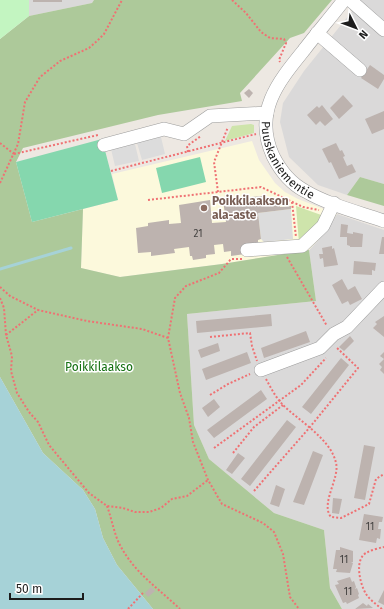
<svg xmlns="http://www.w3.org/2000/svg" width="384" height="609" font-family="'Fira Sans',sans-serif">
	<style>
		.residential { fill: #dad9d9 }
		.education { fill: #fcf9dc }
		.grass { fill: #cee4ab }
		.forest { fill: #adc99a }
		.park { fill: #c3f5c1 }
		.pitch { fill: #85d7ae }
		.parking { fill: #dcdcdc }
		.water { fill: #a6d2d7 }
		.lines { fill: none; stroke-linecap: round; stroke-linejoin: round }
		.stream { stroke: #a6d2d7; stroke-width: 3 }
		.building { fill: #bdb3af }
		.minor-casing { stroke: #9d9d9d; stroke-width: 14 }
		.path { stroke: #ef7173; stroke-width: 2; stroke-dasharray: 2 2; stroke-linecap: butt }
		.minor { stroke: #fff; stroke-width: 13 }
		.education-dot { fill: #8d6e63; stroke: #fff; stroke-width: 1.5 }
		.labels { text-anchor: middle; stroke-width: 3; stroke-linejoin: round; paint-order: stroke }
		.number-label { font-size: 10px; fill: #444241 }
		.street-label { font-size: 12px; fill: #1c1c1c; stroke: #fff }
		.education-label { font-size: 12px; font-weight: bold; fill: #785e54; stroke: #fff; text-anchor: start }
		.park-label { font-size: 12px; fill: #167113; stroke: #fff }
	</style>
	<rect width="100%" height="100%" fill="#ede8e2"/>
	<!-- residential -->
	<path class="residential" d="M29 0H94L92 3 29 16Z
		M361 0H384V184L360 177 347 195 318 185 289 157 280 122 283 103 304 71Z
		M337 214 384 230V609H342L330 588 324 530 274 513 209 459 194 425 187 314 316 301 309 250 323 235Z"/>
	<!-- education -->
	<path class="education" d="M252 141 259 160 275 183 285 192 298 199 337 214 323 235 309 250 222 264 120 277 81 268 83 209 118 200 112 174Z"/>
	<!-- grass -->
	<path class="grass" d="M251 124 254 125V133L225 141 232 126Z
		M296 206 324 216 299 243Z"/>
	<!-- forest -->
	<path class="forest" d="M94 0H332L304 33 290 38 240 93 242 101 158 115 23 148 16 162 32 222 83 209 81 268 120 277 222 264 309 250 316 301 187 314 194 425 209 459 274 513 324 530 330 588 342 609H153L117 565 103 538 95 509 83 490 43 453 0 377V39L29 16 92 3Z
		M360 177 384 184V206L347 195Z"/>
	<!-- park -->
	<path class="park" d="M0 0H29V16L0 39Z"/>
	<!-- pitch -->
	<path class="pitch" d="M102 139 118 200 32 222 16 162Z
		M200 157 206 182 162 193 156 168Z"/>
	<!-- parking -->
	<path class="parking" d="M161 137 165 154 142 160 137 143Z
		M135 144 139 161 115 166 111 149Z
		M291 209 293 239 264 242 261 239 258 213Z"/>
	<!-- water -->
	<path class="water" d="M0 377 43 453 83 490 95 509 103 538 117 565 153 609H0Z"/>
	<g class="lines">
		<!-- stream -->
		<path class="stream" d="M0 269 71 248"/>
	</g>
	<!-- building -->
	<path class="building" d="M33 0H62V2H33Z
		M370 65 384 75V79L378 89 361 78Z
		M249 89 253 93 249 98 244 93Z
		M343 95 353 106 339 119 330 108Z
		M322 105 333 119 325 126 320 121 316 125 307 115 317 106 319 108Z
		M384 111V129L372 134 365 119Z
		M336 143 340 151 342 150 345 156 343 157 347 166 352 164 356 172 339 179 331 162 329 163 322 149Z
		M262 196V200L279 198 280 207 291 206V209L258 213 261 239 258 240V245L245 254 231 256V251L224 252 223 244 214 245 215 254 206 255V258L193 260 192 256H190L189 247 174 249 175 253 151 256V252L138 253 136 228 148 226V223L169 220V224L181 223 179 205 210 200 212 223 226 222 223 200Z
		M341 224 348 225 347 233 353 234V232L363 234 362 247H350V246L347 245V237H340Z
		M382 237H384V254H379Z
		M332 246V249L334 248 338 265 324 267 323 258 320 259 319 254H323L322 248Z
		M354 261 376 263 375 271 372 270V275L353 274Z
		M342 279 348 290 355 286 362 299 350 305 348 301 342 304 332 285Z
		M271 314 272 326 197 333 196 321Z
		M384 316V337L373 328 377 324 375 322Z
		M306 331 310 342 264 358 261 348Z
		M350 336 354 341 344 351 339 347Z
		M218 343 220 351 201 358 198 350Z
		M247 352 251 363 206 380 202 369Z
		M384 352V374L380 370 382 367 379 364 384 359 380 356Z
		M341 358 349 365 311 414 302 407Z
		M261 390 267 399 214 438 207 430Z
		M214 399 220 407 208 417 202 408Z
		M287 420 296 427 250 486 241 479Z
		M364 445 375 447 365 500 354 498Z
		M313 451 323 455 304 505 293 502Z
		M238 453 245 458 232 474 226 470Z
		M276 485 285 489 279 507 270 504Z
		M333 498 342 499 339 514 332 513Z
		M364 514 383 517 382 522H379L378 529H381L380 539 377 538 376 543 359 540Z
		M340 547 353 551V562L351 563H353L350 573 336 572 337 569H333L336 550H340Z
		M350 577 352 582 354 581 356 587 355 589 357 588 359 594 358 595 359 598 347 604 346 602 343 603 335 585 339 584 337 581Z
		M151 587 155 591 148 597 145 593Z
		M384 590V605L378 602Z
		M363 603 367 606 368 604 373 608 355 609Z"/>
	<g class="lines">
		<!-- minor casing -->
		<g class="minor-casing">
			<g id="minor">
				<path id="s1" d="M344 0C331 17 317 33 304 50 278 82 253 112 273 156 280 170 290 183 305 191 329 205 358 212 384 221"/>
				<path d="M350 0 384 30"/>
				<path d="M317 33 360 70"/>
				<path d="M104 145 164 129 184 134 210 116 267 113"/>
				<path d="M247 250 302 246 323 226 334 203"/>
				<path d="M261 370 320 348 334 334 347 327 384 288"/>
			</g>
		</g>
		<!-- path -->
		<path class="path" d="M232 0 246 13 261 32 270 38 284 39 286 43 279 60 280 62
			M0 143 14 154
			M188 152 187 146 201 136
			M14 154 98 135
			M111 171 256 134
			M0 183 18 144 25 102 40 77 60 61 89 48 97 41 104 34 122 0
			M218 192 214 162 228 127
			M148 200 261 187 303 207 319 210
			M292 202 296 237
			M287 257 327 326
			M242 259H231L219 273 186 286 175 298 168 338 180 393 189 418 193 442 208 480 222 504 263 523 274 532 283 554 290 597 299 609
			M0 287 10 296 38 310
			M0 298 4 308 6 335 12 356 11 371 17 393 29 412 38 422 49 445 89 493 107 506 123 508 135 512H149L161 508 172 499 187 496 208 480
			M6 335 38 310 87 321 142 329 168 338
			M210 337 250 333 252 346 257 361
			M266 379C271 388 276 398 283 405 299 421 331 439 336 463 340 478 320 504 331 517L341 518 369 504 376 479 384 474
			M210 395 228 384 250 374
			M214 448 301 385 326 358
			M233 453 254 427 283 405
			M254 491 310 427 358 368 336 347
			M107 506C112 519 114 535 121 547 135 573 159 589 180 609
			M128 609 143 593
			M382 609C376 604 370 600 366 594 360 584 354 560 366 553 371 550 379 548 384 547"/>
		<!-- minor -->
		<use href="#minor" class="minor"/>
	</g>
	<!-- markers -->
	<circle class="education-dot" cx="204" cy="208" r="4"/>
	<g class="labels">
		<!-- number labels -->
		<g class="number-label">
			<text x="198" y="237">21</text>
			<text x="370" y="530">11</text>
			<text x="344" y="563">11</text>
			<text x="348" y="595">11</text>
		</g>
		<!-- street labels -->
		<g class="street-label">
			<text dy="4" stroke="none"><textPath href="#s1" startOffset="193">Puuskaniementie</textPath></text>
		</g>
		<!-- education labels -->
		<g class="education-label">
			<text x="212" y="205">Poikkilaakson<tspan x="212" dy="14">ala-aste</tspan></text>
		</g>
		<!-- park labels -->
		<g class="park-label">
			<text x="99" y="371">Poikkilaakso</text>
		</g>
	</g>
	<!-- north arrow -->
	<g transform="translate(356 28) rotate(132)" stroke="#ffffff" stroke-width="3" paint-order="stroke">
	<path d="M0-3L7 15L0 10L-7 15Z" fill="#1c1c1c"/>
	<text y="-6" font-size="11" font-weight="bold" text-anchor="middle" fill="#1c1c1c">N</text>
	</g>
	<!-- scale -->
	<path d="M10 593v6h73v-6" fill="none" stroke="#1c1c1c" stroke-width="2"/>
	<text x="16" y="593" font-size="12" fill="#1c1c1c" stroke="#ffffff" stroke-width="3" paint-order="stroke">50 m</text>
</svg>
